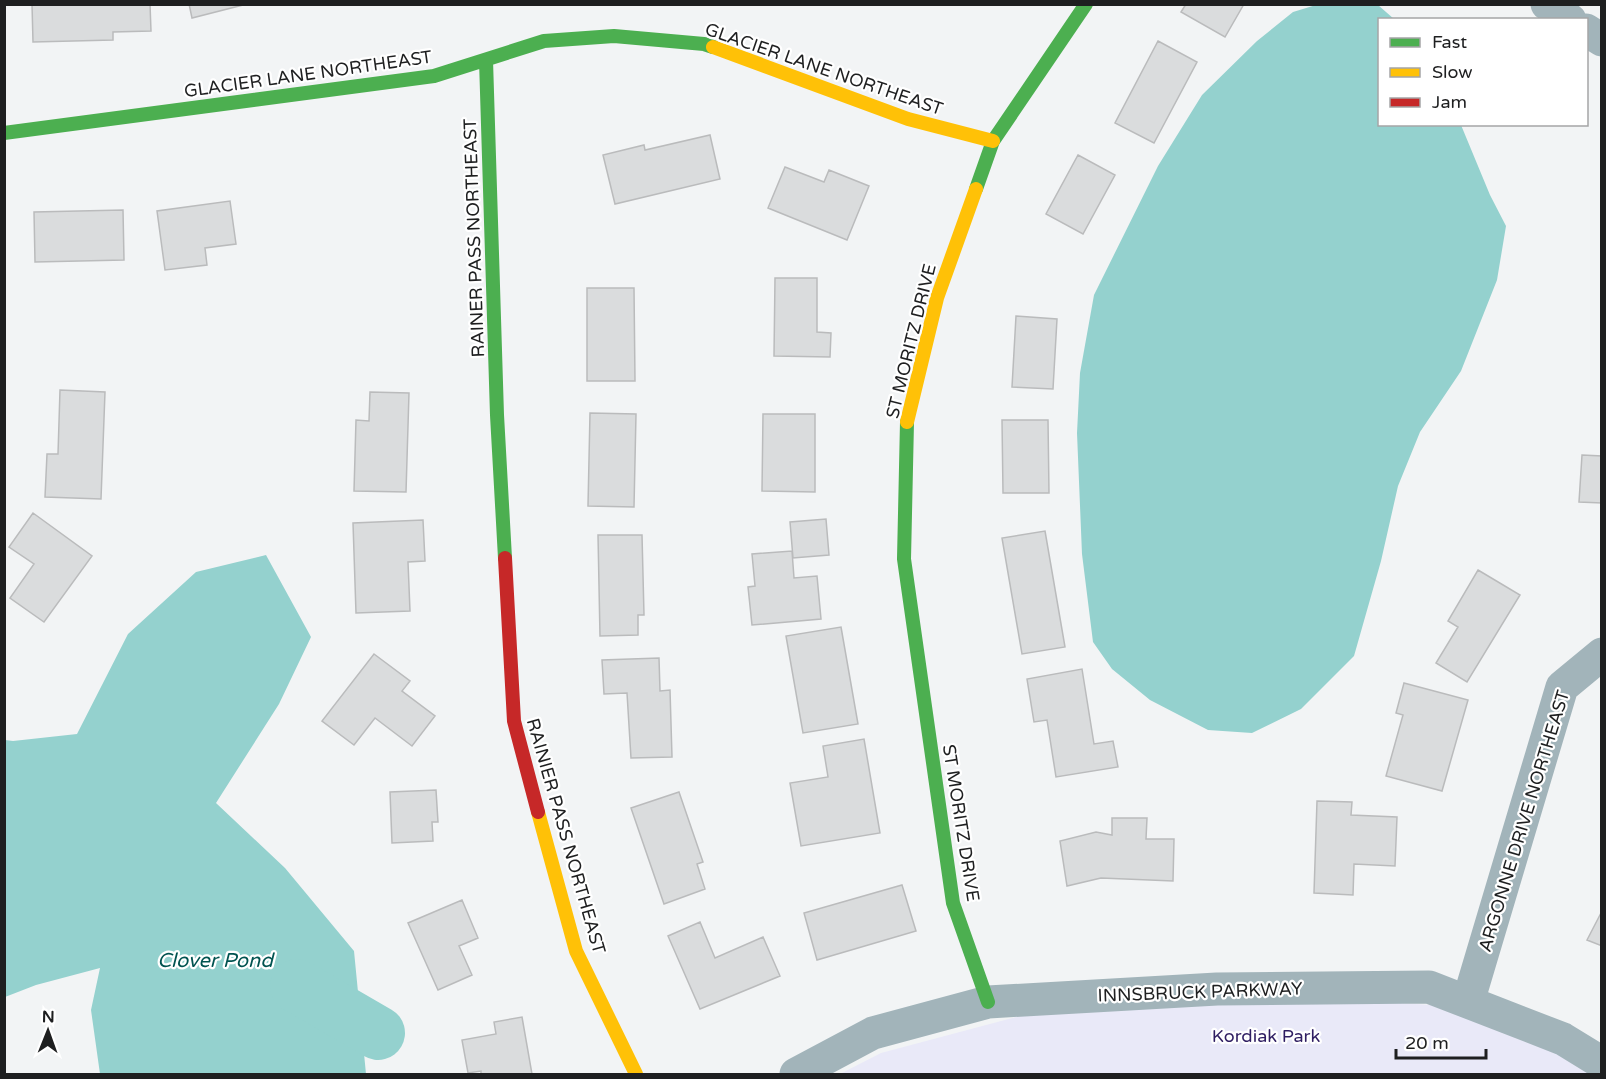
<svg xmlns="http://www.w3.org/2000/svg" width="1606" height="1079" font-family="'Varela Round',sans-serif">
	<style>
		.green { fill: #e9e9f8 }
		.water { fill: #94d1ce }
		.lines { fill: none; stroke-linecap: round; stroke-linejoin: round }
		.river { stroke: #94d1ce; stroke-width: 54 }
		.building { fill: #dadcdd; stroke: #babbbc; stroke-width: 1.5 }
		.street { stroke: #a2b4ba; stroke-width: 33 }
		.fast { stroke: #4caf50; stroke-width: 14 }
		.slow { stroke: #ffc107; stroke-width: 14 }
		.jam { stroke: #c62828; stroke-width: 14 }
		.labels { text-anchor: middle; stroke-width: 4.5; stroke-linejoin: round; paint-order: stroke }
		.street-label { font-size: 18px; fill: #1e1f20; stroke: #fff }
		.park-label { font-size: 18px; fill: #2f1e62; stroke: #fff }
		.water-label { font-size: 20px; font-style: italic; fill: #005350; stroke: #fff }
	</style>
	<rect width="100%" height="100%" fill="#f2f4f5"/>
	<!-- green -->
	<path class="green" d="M1354 1000 1431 1005 1562 1048 1601 1074H840L881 1053 1027 1014 1095 1006Z"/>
	<!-- water -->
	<path class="water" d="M1373 5H1378L1394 19 1380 20V124L1461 125 1490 195 1506 226 1497 280 1461 371 1420 432 1398 486 1381 561 1354 656 1301 709 1252 733 1208 730 1150 700 1112 669 1093 642 1082 554 1077 433 1080 373 1094 295 1158 166 1202 95 1257 41 1293 12 1316 5Z
		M266 555 311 637 279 704 216 803 285 868 354 951 366 1074H100L91 1010 100 968 36 985 5 997V740L13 741 77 734 128 634 196 572Z"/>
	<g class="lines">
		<!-- river -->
		<path class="river" d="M297 986 378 1033"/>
	</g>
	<!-- building -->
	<path class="building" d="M32 4H150L151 31 113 32V40L33 42Z
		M189 4H247L192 18Z
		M1186 4H1244L1225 37 1181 12Z
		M1158 41 1197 62 1154 143 1115 123Z
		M710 135 720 179 615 204 603 155 644 145 645 150Z
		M1078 155 1115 175 1083 234 1046 214Z
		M785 167 824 182 829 170 869 186 847 240 768 208Z
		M230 201 236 244 205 248 207 265 165 270 157 211Z
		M123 210 124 260 35 262 34 212Z
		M775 278H817V332L831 333 830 357 774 356Z
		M587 288H634L635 381H587Z
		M1016 316 1057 319 1053 389 1012 387Z
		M60 390 105 392 101 499 45 497 47 454H58Z
		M370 392 409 393 406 492 354 491 356 420 369 421Z
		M590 413 636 414 634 507 588 506Z
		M763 414H815V492L762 491Z
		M1002 420H1048L1049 493H1003Z
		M1582 455 1602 456V503L1579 502Z
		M33 513 92 556 44 622 10 598 34 564 9 547Z
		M826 519 829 555 793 558 790 522Z
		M423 520 425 561 408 562 410 611 356 613 353 523Z
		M1045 531 1065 647 1022 654 1002 538Z
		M598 535H642L644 615H638V635L600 636Z
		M792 551 794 578 817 576 821 619 752 625 748 587 755 586 752 554Z
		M1478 570 1520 595 1467 682 1436 663 1458 627 1448 621Z
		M841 627 858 724 803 733 786 636Z
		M374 654 410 681 402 691 435 716 412 746 375 718 354 745 322 721Z
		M659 658 660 691 670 690 672 757 631 758 627 693 604 694 602 660Z
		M1082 669 1094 744 1113 741 1118 767 1056 777 1047 720 1034 722 1027 679Z
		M1404 683 1468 700 1442 791 1386 776 1403 715 1396 713Z
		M864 739 880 833 801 846 790 783 828 777 823 746Z
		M436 790 438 822H432L433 841 392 843 390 792Z
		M679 792 703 862 697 864 705 889 664 904 631 808Z
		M1317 801 1352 802 1351 815 1397 817 1395 866 1354 864 1353 895 1314 893Z
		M1112 818H1147L1146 839H1174L1173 881 1101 878 1067 886 1060 841 1096 832 1112 835Z
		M902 885 916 931 817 960 804 913Z
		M462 900 478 938 459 946 472 975 438 990 408 923Z
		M1602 911V946L1587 940Z
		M700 922 715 958 763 937 780 976 700 1009 668 936Z
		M522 1017 532 1074H481V1071L468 1073 462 1040 496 1034 494 1022Z"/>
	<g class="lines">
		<!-- street -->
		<path class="street" d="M1547 4 1570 20
			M1586 30 1602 40
			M1468 1002 1562 687 1602 654
			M796 1074 873 1033 988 1002 1217 989 1429 987 1563 1039 1602 1063"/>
		<!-- fast -->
		<path class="fast" d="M486 60 497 415 505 558
			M4 133 434 76 544 41 614 36 704 44 713 47
			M976 189 993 141 1086 4
			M907 422 904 559 953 903 988 1002"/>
		<!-- slow -->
		<path class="slow" d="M713 47 908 119 993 141
			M907 422 937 298 976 189
			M538 812 576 951 636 1074"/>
		<!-- jam -->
		<path class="jam" d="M505 558 514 721 538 812"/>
	</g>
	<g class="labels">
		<!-- street labels -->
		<g class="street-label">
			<text transform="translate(824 69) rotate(19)" y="6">GLACIER LANE NORTHEAST</text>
			<text transform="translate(308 74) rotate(-8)" y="6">GLACIER LANE NORTHEAST</text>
			<text transform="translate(474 238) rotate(-92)" y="6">RAINER PASS NORTHEAST</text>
			<text transform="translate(911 341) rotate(-76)" y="6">ST MORITZ DRIVE</text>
			<text transform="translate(1524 821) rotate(-73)" y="6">ARGONNE DRIVE NORTHEAST</text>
			<text transform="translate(961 823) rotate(81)" y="6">ST MORITZ DRIVE</text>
			<text transform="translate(566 836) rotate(74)" y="6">RAINIER PASS NORTHEAST</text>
			<text transform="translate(1200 992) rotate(-2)" y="6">INNSBRUCK PARKWAY</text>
		</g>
		<!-- park labels -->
		<g class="park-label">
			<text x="1266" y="1042">Kordiak Park</text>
		</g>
		<!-- water labels -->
		<g class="water-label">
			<text x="215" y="967">Clover Pond</text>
		</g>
	</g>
	<!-- border -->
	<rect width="1606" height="1079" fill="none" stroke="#1e1f20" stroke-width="12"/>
	<!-- legend -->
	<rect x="1378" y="18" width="210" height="108" fill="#ffffff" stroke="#a5a5a6" stroke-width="1.5"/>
	<rect x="1390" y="38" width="30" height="9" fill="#4caf50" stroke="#a5a5a6" stroke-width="1.5"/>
	<text x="1432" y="48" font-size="18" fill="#1e1f20">Fast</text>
	<rect x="1390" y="68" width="30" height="9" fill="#ffc107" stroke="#a5a5a6" stroke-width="1.5"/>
	<text x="1432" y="78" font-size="18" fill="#1e1f20">Slow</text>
	<rect x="1390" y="98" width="30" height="9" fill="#c62828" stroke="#a5a5a6" stroke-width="1.5"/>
	<text x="1432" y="108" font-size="18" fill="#1e1f20">Jam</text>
	<!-- north arrow -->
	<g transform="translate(48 1031) rotate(1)" stroke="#ffffff" stroke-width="4.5" paint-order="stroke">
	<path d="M0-4.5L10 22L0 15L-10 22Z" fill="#1e1f20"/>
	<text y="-9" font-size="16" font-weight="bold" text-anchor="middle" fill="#1e1f20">N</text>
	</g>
	<!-- scale -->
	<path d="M1396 1049v9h90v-9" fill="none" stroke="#1e1f20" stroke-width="3"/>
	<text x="1405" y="1049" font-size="18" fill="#1e1f20" stroke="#ffffff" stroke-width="4.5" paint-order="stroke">20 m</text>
</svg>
